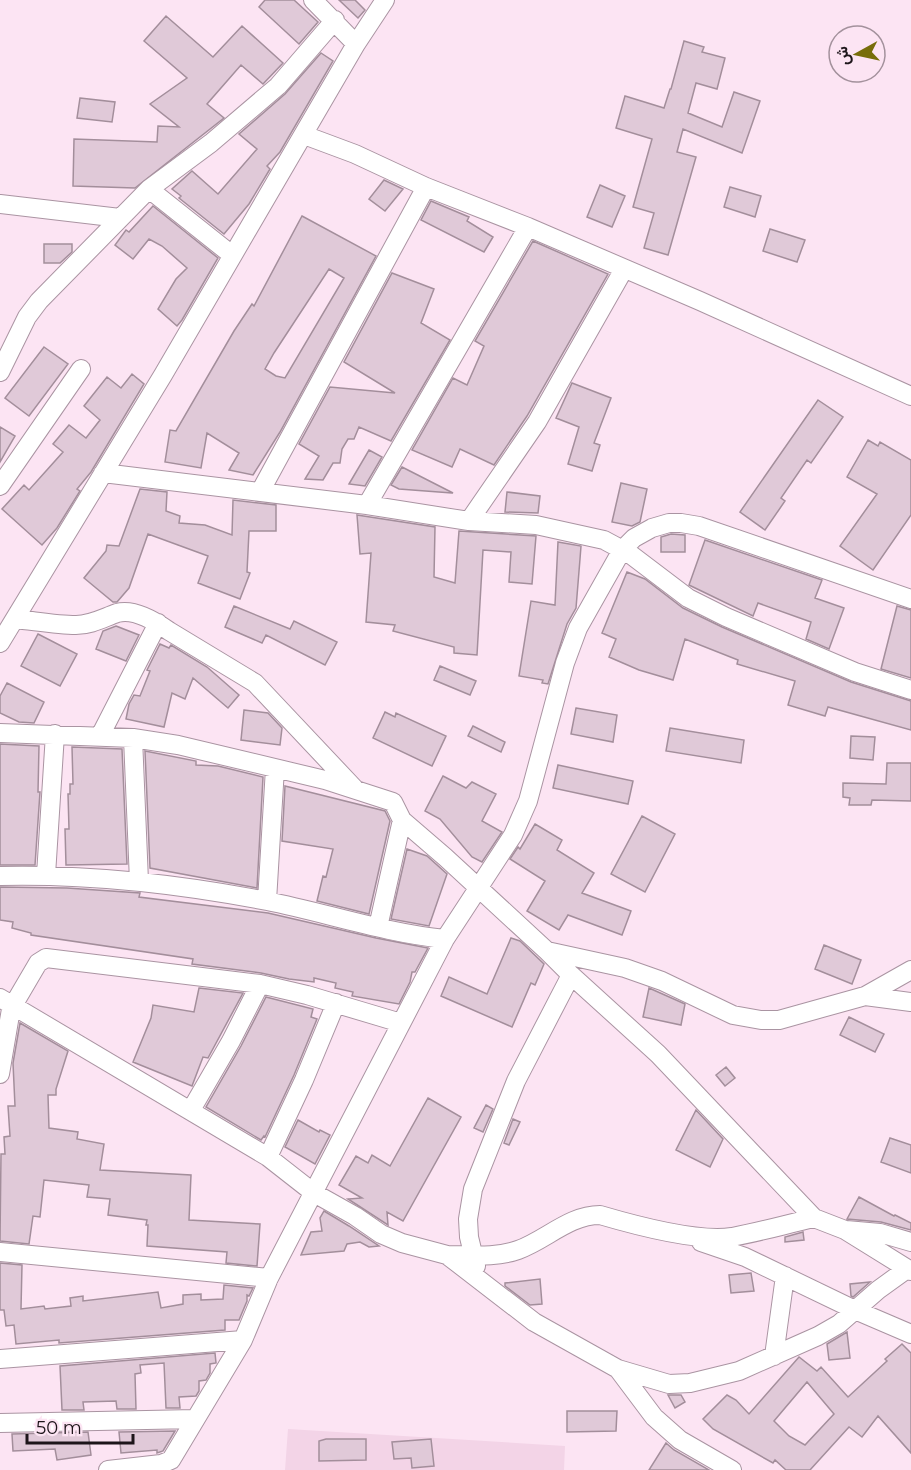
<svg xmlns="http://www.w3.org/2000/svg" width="911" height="1470" font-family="Montserrat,Vazirmatn,sans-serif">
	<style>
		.built { fill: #f3d4e7 }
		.building { fill: #e0c9d8; stroke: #a38e9b; stroke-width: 1.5; fill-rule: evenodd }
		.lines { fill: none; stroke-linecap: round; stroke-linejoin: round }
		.minor-casing { stroke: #aa94a2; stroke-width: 20 }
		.minor { stroke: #fff; stroke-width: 18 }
	</style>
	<rect width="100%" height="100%" fill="#fce4f3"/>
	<!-- built -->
	<path class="built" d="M288 1429 565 1446 564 1470H285Z"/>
	<!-- building -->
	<path class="building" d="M265 0H294L318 22 299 44 259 7Z
		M339 0H355L365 10 358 18Z
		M166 16 213 57 242 26 283 63 263 84 241 65 207 104 224 118 135 188 73 186 74 139 157 142 158 126 179 127 150 104 187 78 144 41Z
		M684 41 704 47 702 52 725 58 717 89 696 83 688 113 722 127 734 92 760 101 742 153 683 129 677 152 696 157 668 255 644 248 654 213 633 207 652 139 616 128 625 96 664 108 670 89H671Z
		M321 53 333 61 280 152 267 166 270 169 249 204 224 234 179 198 181 196 172 189 192 171 218 194 257 149 239 134 285 94Z
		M80 98 115 102 112 122 77 118Z
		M384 180 403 189 385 211 369 199Z
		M600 185 625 196 612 227 587 217Z
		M730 187 761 196 755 217 724 207Z
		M431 201 469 217 467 221 493 237 484 252 421 220Z
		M153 206 218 258 182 320 177 326 158 309 176 279 187 268 162 246 149 239 133 259 115 245 126 230 129 232Z
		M302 216 376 256 280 432 253 475 229 470 239 453 207 433 201 468 165 462 170 430 176 431 234 331 252 304 254 306ZM329 269 344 278 285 378 276 376 265 369 274 353Z
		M770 229 805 240 797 262 763 251Z
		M533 241 608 274 527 416 494 465 460 449 452 467 412 450 453 378 467 385 484 346 475 341Z
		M44 244H72V252L60 263H44Z
		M392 273 434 289 421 323 450 340 391 441 359 427 354 439H348L342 449 340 463H333L323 480 305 479 319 456 299 444 330 387 395 393 344 362Z
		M44 347 68 364 29 416 5 398Z
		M132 374 144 384 91 472 77 489 80 491 57 528 42 545 2 509 24 485 29 490 63 452 53 444 69 425 86 438 100 420 84 406 107 377 121 388Z
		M572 383 611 398 594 443 600 445 592 471 568 464 579 427 556 418Z
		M818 400 843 417 811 463 807 460 781 498 785 501 765 530 740 512Z
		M0 427 15 436 0 462Z
		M868 440 878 446 880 442 911 460V515L873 570 840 546 877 494 847 477Z
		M369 450 382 457 365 486 349 484Z
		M402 467 453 493H452L399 489 391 485Z
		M621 483 647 489 640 522 632 526 612 522Z
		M140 489 167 492 166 511 180 516 179 523 205 525 232 535 233 500 276 505V531H249L247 572 250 573 240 599 198 583 208 556 148 534 129 588 117 602H113L84 578 106 551 107 545 119 546Z
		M507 492 540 496 538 513 505 512Z
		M357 515 435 527 434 577 455 583 459 531 536 536 532 584 509 582 511 552 483 550 477 655 454 653V647L393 631 395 625 366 622 371 553 360 554Z
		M671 534 685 535V552H661V537Z
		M705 540 822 580 815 598 844 608 829 649 806 639 811 622 758 603 753 616 689 585Z
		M558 542 581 546 580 559 576 608 567 624 548 684 542 683 543 680 519 676 531 601 555 605Z
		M627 572 645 579 683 608 722 627 851 682 911 701V730L828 707 825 716 788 705 795 681 737 664 738 660 685 639 673 680 639 670 609 657 616 639 602 633Z
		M234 606 290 629 294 621 337 642 325 665 266 635 262 643 225 627Z
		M897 606 911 610V678L881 669Z
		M116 626 139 635 126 661 96 649 103 631Z
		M38 634 77 654 60 686 21 666Z
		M160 644 169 648 171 645 207 667 239 695 228 708 193 678 185 699 172 693 164 727 126 719 129 704 134 695 140 696 150 671 147 670Z
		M440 666 476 681 470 695 434 680Z
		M7 683 44 702 34 723 19 722 0 713V696Z
		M576 708 617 715 613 742 571 734Z
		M244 710 268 713 282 728 280 745 241 740Z
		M385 712 395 717 396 713 446 736 432 766 373 738Z
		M473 726 505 742 501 752 468 736Z
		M670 728 744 740 741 763 666 751Z
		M851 736 875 737 873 760 850 758Z
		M0 744 39 746 38 792H40L35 865H0Z
		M72 747 122 749 127 864 66 865 65 829H69L68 794H70V784H73Z
		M145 751 196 761V765L218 766 263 777 257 888 150 868Z
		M887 763H911V801L872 800 871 805H849L850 798 843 797V783L886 784Z
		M558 765 633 781 628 804 553 788Z
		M443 776 466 788 472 782 496 794 482 821 502 832 482 862 472 857 440 819 425 811Z
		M285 786 385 811 390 821 369 914 317 901 323 876 326 877 333 849 282 841Z
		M642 816 675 834 645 892 611 874Z
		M535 824 562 840 557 850 594 873 582 893 631 911 622 935 568 915 559 930 527 911 545 881 510 859 518 847 520 849Z
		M407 849 427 856 447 874 429 926 391 919Z
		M0 887 67 888 140 893 139 897 268 913 376 938 428 948 415 972H412L410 982 399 1004 352 996 353 992 335 988 336 983 314 978V982L289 979 261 973 192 964 193 959 31 935V933L12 928 13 922 0 920Z
		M511 938 520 941 544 964 535 985 531 983 512 1027 441 996 449 977 487 994Z
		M824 945 861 960 852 984 815 969Z
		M199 988 243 993 208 1058 203 1057 192 1086 133 1062 151 1018 153 1005 194 1012Z
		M649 988 685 1004 681 1025 643 1017Z
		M266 997 313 1009 311 1017 317 1019 294 1075 265 1137 264 1136 261 1140 206 1107 241 1046Z
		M849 1017 884 1034 875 1052 840 1035Z
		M20 1023 68 1051 56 1089V1095H48L49 1128 78 1132 77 1139 104 1144 100 1170 191 1175 189 1220 260 1224 257 1266 226 1263 227 1252 147 1246 148 1225H146L147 1220 108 1215 110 1199 87 1197 89 1185 44 1180 40 1217 33 1216 29 1244 0 1241 1 1154H5L4 1137 10 1136 8 1106H15L13 1063Z
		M726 1067 735 1078 725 1086 716 1075Z
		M428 1098 461 1117 403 1221 387 1212 388 1225 348 1199 362 1198 339 1185 356 1156 368 1163 372 1155 390 1166Z
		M486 1105 493 1109 483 1132 474 1128Z
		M696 1110 723 1139 710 1167 676 1150Z
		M513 1119 520 1122 509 1145 504 1143Z
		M298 1120 319 1132 320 1130 330 1135 315 1164 285 1147Z
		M890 1138 911 1145V1173L881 1162Z
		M859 1197 894 1216 895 1215 911 1223V1230L881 1222 847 1219Z
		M324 1211 349 1226 379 1246 369 1247 360 1242 347 1244 344 1251 301 1255 311 1232 322 1231 320 1218Z
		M803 1232 804 1240 785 1242V1237Z
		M0 1263 22 1265 21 1309 44 1306 45 1309 71 1306 70 1298 83 1296V1301L158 1292 161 1308 183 1304V1295L201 1294V1300L223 1299 224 1285 253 1288 249 1296 247 1295V1301L239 1320H225V1330L59 1343V1340L16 1344 14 1325 6 1326 4 1310H0Z
		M751 1273 754 1291 731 1293 729 1275Z
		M540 1279 542 1304 530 1305 505 1286V1283Z
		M870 1282 853 1297 851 1296 850 1284Z
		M847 1332 850 1358 829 1360 827 1344Z
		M902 1344 911 1353V1453L878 1416 862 1437 849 1427 810 1470H786L775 1460 773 1463 713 1429 703 1419 727 1395 736 1400 749 1414 799 1357 817 1371 821 1367 848 1397 887 1361 885 1359ZM807 1382 834 1414 805 1445 789 1436 774 1421Z
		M215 1353 216 1363 210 1364V1373L206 1380 199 1381V1391L196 1396 179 1397 180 1408H166L164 1363 140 1365 141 1373 135 1374 136 1409H117L116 1401 83 1402 84 1410H62L60 1366Z
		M668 1395H681L685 1402 675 1408Z
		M567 1411H617L616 1431 567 1432Z
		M175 1431 163 1451 157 1453V1450L121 1453 119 1432Z
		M88 1432 91 1455 57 1460 55 1449 13 1451 12 1434Z
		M326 1439H366V1460L319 1461V1441Z
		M431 1439 434 1466 412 1468 411 1458 394 1459 392 1442Z
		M666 1443 674 1450 709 1470H649Z"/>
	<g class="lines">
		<!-- minor casing -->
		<g class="minor-casing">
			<path id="minor" d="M313 0 356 44
				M304 135 355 154 426 187 528 227 700 301 911 396
				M149 189 232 255
				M0 204 120 218
				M0 372 27 317 39 301 149 189 211 143 278 86 335 20
				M103 473 367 505 469 521 536 525 604 540 630 554 688 598 726 617 855 672 911 690
				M0 486 81 369
				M260 492 426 187
				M367 505 528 227
				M469 521 537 422 624 269
				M15 619C35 621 56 625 76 625 91 625 103 618 117 613 134 608 155 621 169 631L255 683 354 788
				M0 643 163 375 356 44 385 0
				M0 733 133 738 178 745 325 780 393 802 402 820 445 857 547 951 571 975 658 1054 814 1218 845 1230 911 1271
				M100 736 158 623
				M133 738 139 881
				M46 875 55 734
				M0 876C90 874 179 884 267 901 327 913 385 933 445 939
				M267 901 275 768
				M378 927 402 820
				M547 951 625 968 662 981 733 1015 761 1020H779L865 996 911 970
				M865 996 911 1002
				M0 998 268 1157 314 1193 355 1216 381 1234 402 1243 447 1255 534 1322 618 1369 654 1417 680 1440 732 1470
				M0 1074 11 1009 38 963 46 958 260 984 307 995 401 1023
				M191 1110 231 1041 260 984
				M268 1157 304 1080 336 1003
				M846 1230 880 1233 911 1242
				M701 1242 745 1257 855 1310 911 1334
				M0 1252 269 1278
				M447 1255C470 1255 496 1258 518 1250 546 1240 569 1215 600 1215 634 1225 697 1242 732 1237 760 1232 787 1224 814 1218
				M476 1266 469 1237 468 1219 473 1189 516 1081 571 975
				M774 1356 785 1276
				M0 1359 243 1340
				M618 1369 669 1384 690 1383 739 1371 818 1336 839 1324 878 1290 907 1269
				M0 1423 195 1419
				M108 1470 161 1464 171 1460 243 1340 269 1278 445 939 513 835 528 801 565 663 578 628 622 550 634 538 652 528 669 523H681L699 526 911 599"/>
		</g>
		<!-- minor -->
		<use href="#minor" class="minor"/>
	</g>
	<!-- north arrow -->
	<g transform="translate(857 54) rotate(262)"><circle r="28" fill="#fce4f3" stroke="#a3919c" stroke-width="1.5"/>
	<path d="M0-4.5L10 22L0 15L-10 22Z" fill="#776d0a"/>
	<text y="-9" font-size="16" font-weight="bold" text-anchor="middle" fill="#1d151a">ش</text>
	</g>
	<!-- scale -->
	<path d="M27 1434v9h106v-9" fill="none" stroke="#1d151a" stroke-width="3"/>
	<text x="36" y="1434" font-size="18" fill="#1d151a" stroke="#fce4f3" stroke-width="4.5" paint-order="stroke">50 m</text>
</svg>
